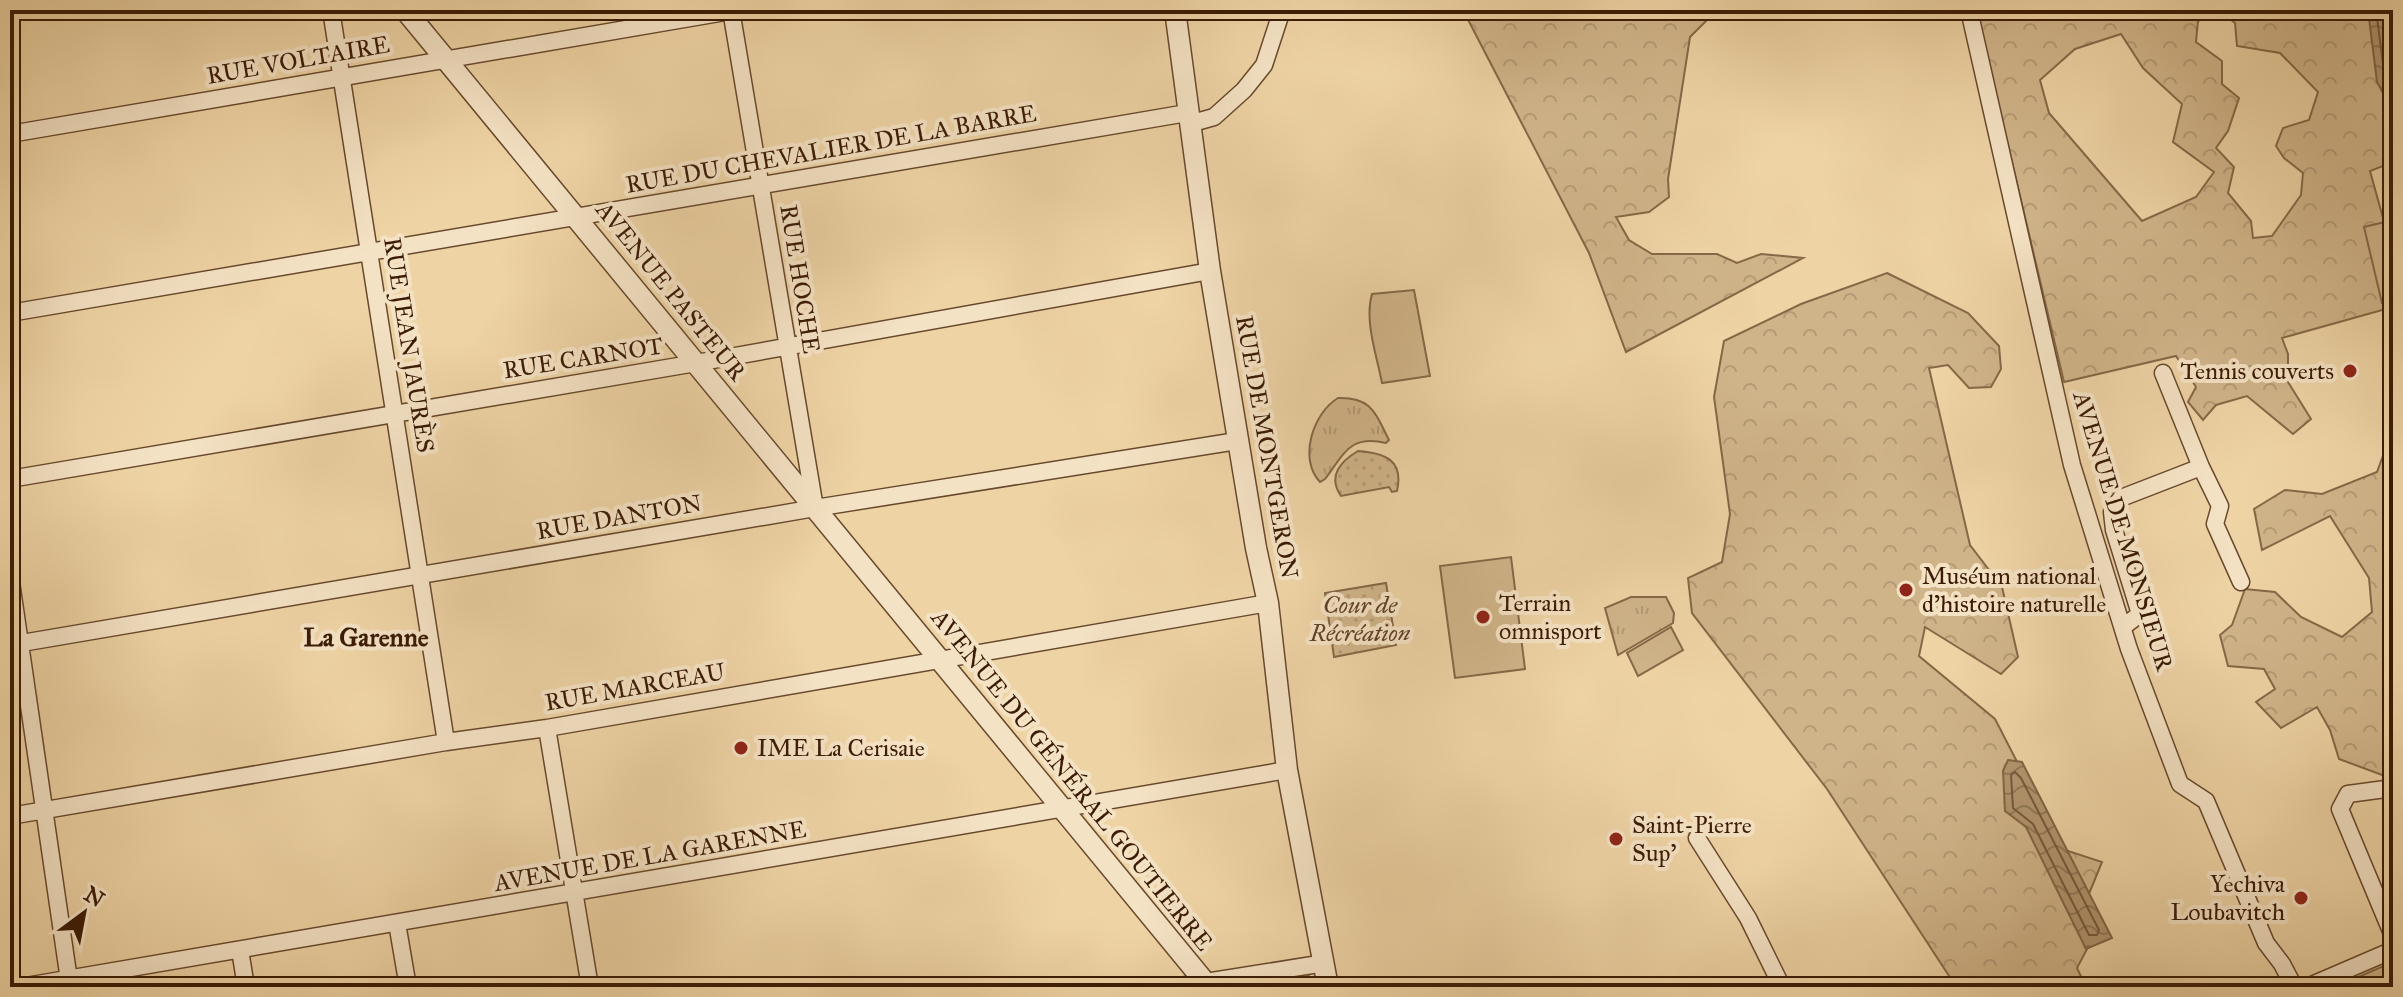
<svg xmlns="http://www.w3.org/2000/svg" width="2403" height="997" font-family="'IM FELL Great Primer',serif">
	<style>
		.grass { fill: url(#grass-tufts); stroke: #866847; stroke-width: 2 }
		.forest { fill: url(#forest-crowns); stroke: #866847; stroke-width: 2; fill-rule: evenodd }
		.park { fill: url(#park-dots); stroke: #866847; stroke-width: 2 }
		.pitch { fill: #d0b489; stroke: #866847; stroke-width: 2 }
		.water { fill: url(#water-waves); stroke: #826444; stroke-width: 2 }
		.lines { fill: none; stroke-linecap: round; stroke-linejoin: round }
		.shore { stroke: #76583a; stroke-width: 2 }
		.minor-casing { stroke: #68492d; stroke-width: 19 }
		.tertiary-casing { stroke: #68492d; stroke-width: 23 }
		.minor { stroke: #f4e2c4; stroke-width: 16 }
		.tertiary { stroke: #f4e2c4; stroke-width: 20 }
		.poi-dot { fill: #8f2418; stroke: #f4e2c4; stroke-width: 3 }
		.labels { text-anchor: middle; stroke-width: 8; stroke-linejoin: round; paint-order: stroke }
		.street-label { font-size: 24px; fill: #3b1b05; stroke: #f4e2c4 }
		.poi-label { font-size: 24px; fill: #3b1b05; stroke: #f4e2c4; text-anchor: start }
		.park-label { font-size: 24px; font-style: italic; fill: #604126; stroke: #f4e2c4 }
		.neighbourhood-label { font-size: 26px; font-weight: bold; fill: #3b1b05; stroke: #f4e2c4 }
	</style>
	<defs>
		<pattern id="grass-tufts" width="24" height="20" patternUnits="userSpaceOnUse" patternTransform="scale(2)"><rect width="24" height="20" fill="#d0b489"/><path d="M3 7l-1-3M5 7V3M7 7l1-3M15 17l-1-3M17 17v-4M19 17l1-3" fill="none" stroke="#b49a75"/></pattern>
		<pattern id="forest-crowns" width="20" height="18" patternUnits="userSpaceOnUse" patternTransform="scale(2)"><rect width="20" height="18" fill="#d0b489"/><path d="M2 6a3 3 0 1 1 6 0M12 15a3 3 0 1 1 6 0" fill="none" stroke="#b49a75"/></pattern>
		<pattern id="park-dots" width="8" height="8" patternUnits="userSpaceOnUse" patternTransform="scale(2)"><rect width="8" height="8" fill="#d0b489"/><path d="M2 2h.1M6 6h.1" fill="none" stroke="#b49a75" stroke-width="1.8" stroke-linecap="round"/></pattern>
		<pattern id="water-waves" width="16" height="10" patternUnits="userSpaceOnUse" patternTransform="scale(2)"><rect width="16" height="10" fill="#b1946e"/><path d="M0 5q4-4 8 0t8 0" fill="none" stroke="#917858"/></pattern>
	</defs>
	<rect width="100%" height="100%" fill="#eed3a4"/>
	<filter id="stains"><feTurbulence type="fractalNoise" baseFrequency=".0025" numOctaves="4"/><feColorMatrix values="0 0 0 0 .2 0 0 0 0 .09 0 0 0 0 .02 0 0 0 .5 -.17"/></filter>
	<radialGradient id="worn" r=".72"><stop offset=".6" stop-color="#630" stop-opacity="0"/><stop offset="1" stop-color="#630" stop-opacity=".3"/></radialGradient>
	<!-- grass -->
	<path class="grass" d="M1338 398C1372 397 1375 413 1389 440L1386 443C1350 434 1344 454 1325 479L1320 482C1298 459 1313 413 1338 398Z
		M1631 597H1666L1674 613 1673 623 1618 655 1605 608Z"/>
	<!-- forest -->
	<path class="forest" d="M1463 10H1710V17L1690 37 1668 179 1669 197 1649 212 1616 217 1629 240 1652 254H1717L1737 263 1761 254 1803 258 1626 352 1589 253Z
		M1976 10H2393V162L2370 171 2383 218 2393 307 2282 338 2288 354V382L2311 419 2293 434 2247 396 2216 405 2203 420 2188 402 2196 387 2176 356 2064 382ZM2219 10 2235 23 2237 46 2280 53 2318 92 2309 120 2283 128 2276 146 2284 158 2303 173 2301 195 2272 236 2253 238 2251 221 2228 193 2234 167 2216 148 2228 131 2239 98 2222 84V61L2196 42 2198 21ZM2121 34 2143 68 2182 104 2173 142 2214 172 2196 197 2142 221 2049 113 2040 80 2075 49Z
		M1887 273 1968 313 1999 346 2001 369 1991 387 1969 388 1948 365 1929 368 1970 545 2002 587 2018 657 2001 674 1925 627 1919 656 1995 719 2062 849 2102 862 2086 901 2097 930 2077 968 2086 987H1963L1953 982 1827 789 1692 613 1688 578 1722 562 1730 514 1714 397 1724 341 1801 304Z
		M2393 441V779L2339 759 2330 730 2317 707 2281 728 2256 702 2275 689 2264 669 2228 666 2220 635 2232 625 2245 589 2275 592 2301 617 2342 637 2372 612 2369 578 2330 516 2262 550 2254 509 2285 490 2322 494 2377 472 2388 442Z
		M2393 962V987H2335Z"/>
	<!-- park -->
	<path class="park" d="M1358 451C1385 453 1404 460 1397 491L1392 492 1389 487 1341 496C1327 476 1341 461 1358 451Z
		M1386 583 1396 645 1334 657 1325 593Z
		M1306 974 1313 979 1314 987H1238Z"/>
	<!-- pitch -->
	<path class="pitch" d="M2393 220V300L2382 303 2364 227Z
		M1414 290 1430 376 1382 383C1377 356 1364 321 1372 294Z
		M1511 557 1525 669 1455 678 1440 566Z
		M1671 627 1683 650 1638 676 1627 653Z"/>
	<!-- water -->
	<path class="water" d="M2368 10H2393V122L2388 119 2384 95 2377 82Z
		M2008 760 2022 762 2112 938 2086 949 2026 827 2005 811 2003 771Z"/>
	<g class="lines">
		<!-- shore -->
		<path class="shore" d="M2376 10 2385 79 2393 99
			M2015 772 2021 778 2099 930 2097 935H2089L2033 824 2013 808 2011 775Z"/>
		<!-- minor casing -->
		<g class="minor-casing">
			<path id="minor" d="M331 10 446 742
				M731 10 815 508
				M1969 10 2072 465 2129 649 2180 784 2206 801 2266 943 2282 964 2294 987
				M1189 124 1214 117 1244 90 1264 65 1282 10
				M10 134 737 10
				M10 313 1187 113
				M2163 373 2201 467 2220 506 2215 524 2241 582
				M10 479 696 363 1210 271
				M10 575 70 987
				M2123 627 2140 614 2114 530 2112 512 2121 498 2201 467
				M10 645 815 508 1237 441
				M547 728 590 987
				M2393 788 2348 794 2340 809 2393 936
				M10 816 446 742 547 728 1268 603
				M1697 838 1748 918 1782 987
				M397 923 408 987
				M240 950 246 987
				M20 987 1287 770
				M1174 987 1325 963
				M2307 987 2393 950"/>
		</g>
		<!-- tertiary casing -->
		<g class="tertiary-casing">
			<path id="tertiary" d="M405 10 1209 987
				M1175 10 1210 271 1256 548 1268 603 1287 770 1328 987"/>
		</g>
		<!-- minor -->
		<use href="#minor" class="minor"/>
		<!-- tertiary -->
		<use href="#tertiary" class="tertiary"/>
	</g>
	<!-- markers -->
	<g class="poi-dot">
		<circle cx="2350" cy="371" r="8"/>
		<circle cx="1906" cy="590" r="8"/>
		<circle cx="1483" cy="617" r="8"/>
		<circle cx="741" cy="748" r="8"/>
		<circle cx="1616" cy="839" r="8"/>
		<circle cx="2301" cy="898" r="8"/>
	</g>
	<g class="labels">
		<!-- street labels -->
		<g class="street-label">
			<text transform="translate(298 60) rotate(-10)" y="8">RUE VOLTAIRE</text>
			<text transform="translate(831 149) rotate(-10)" y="8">RUE DU CHEVALIER DE LA BARRE</text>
			<text transform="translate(800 279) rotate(81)" y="8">RUE HOCHE</text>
			<text transform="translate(671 291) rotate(51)" y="8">AVENUE PASTEUR</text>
			<text transform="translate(409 345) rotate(81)" y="8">RUE JEAN JAURÈS</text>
			<text transform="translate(583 358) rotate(-9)" y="8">RUE CARNOT</text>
			<text transform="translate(1267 447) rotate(80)" y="8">RUE DE MONTGERON</text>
			<text transform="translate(619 517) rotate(-10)" y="8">RUE DANTON</text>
			<text transform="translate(2123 531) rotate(73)" y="8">AVENUE DE MONSIEUR</text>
			<text transform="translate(635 687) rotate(-10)" y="8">RUE MARCEAU</text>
			<text transform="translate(1072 780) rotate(51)" y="8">AVENUE DU GÉNÉRAL GOUTIERRE</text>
			<text transform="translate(650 856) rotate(-10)" y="8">AVENUE DE LA GARENNE</text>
		</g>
		<!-- poi labels -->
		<g class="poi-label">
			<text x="2334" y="379" text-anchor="end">Tennis couverts</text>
			<text x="1922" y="584">Muséum national<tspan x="1922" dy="28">d'histoire naturelle</tspan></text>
			<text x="1499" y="611">Terrain<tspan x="1499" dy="28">omnisport</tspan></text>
			<text x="757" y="756">IME La Cerisaie</text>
			<text x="1632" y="833">Saint-Pierre<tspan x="1632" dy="28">Sup'</tspan></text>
			<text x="2285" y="892" text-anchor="end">Yechiva<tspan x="2285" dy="28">Loubavitch</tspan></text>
		</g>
		<!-- park labels -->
		<g class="park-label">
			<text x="1360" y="613">Cour de<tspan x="1360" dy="28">Récréation</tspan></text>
		</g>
		<!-- neighbourhood labels -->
		<g class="neighbourhood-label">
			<text x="366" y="646">La Garenne</text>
		</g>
	</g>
	<!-- margin -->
	<rect width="2403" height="997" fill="none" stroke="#eed3a4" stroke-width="40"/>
	<rect x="12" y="12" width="2379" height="973" fill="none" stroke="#3b1b05" stroke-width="4"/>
	<rect x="20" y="20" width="2363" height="957" fill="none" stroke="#3b1b05" stroke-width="2"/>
	<!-- north arrow -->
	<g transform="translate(84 913) rotate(32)" stroke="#f4e2c4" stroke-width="6" paint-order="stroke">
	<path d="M0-6L14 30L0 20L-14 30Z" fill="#3b1b05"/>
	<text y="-12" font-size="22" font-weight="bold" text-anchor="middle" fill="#3b1b05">N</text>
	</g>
	<rect width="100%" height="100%" filter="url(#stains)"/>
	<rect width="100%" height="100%" fill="url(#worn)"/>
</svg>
